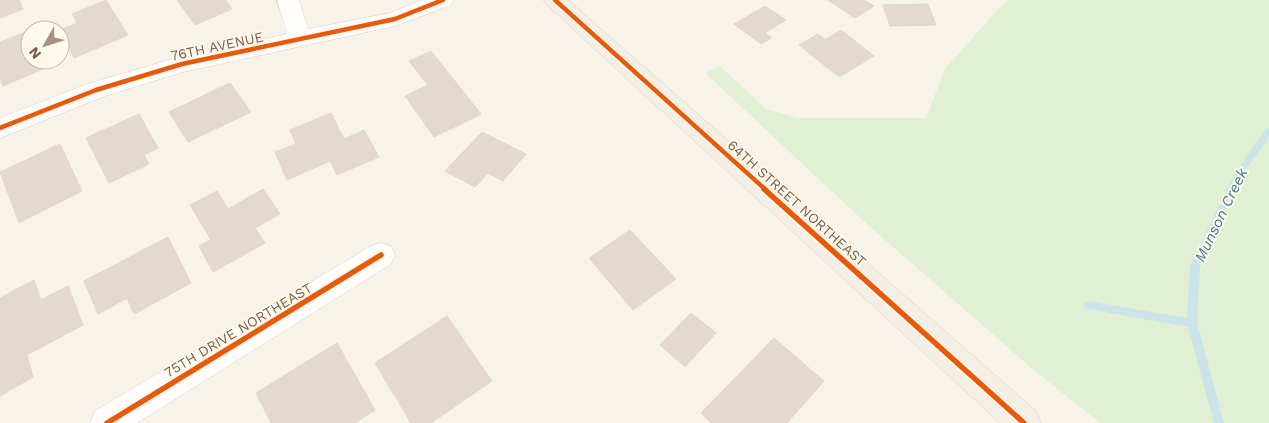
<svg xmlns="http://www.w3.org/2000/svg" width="1269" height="423" font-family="'Work Sans',sans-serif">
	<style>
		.green { fill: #e1f0d3 }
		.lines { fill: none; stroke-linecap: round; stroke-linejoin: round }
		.stream { fill: #cae4e9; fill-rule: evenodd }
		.building { fill: #e3d9ce; stroke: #e1d7cb }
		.minor-casing { stroke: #d7d0c8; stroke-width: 1 }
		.major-casing { stroke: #d7cec4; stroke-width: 1 }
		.minor { fill: #fefdfc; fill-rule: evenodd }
		.major { fill: #f3efe4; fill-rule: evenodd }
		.cycleway-far1-casing { stroke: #fff9eb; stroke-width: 7 }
		.cycleway-casing { stroke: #fff9eb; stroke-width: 9 }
		.cycleway-far1 { stroke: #e8590c; stroke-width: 4.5 }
		.cycleway { stroke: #e8590c; stroke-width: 5.5 }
		.labels { text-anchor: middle; stroke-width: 4; stroke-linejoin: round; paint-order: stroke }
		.street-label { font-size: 14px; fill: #795d47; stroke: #fff9eb }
		.water-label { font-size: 15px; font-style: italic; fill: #3f7a8e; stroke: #fff9eb }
	</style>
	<rect width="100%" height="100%" fill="#f8f3e9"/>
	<!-- green -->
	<path class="green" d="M1009 0H1269V423H1100L1036 372 868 225 705 73 720 66 765 108 797 118H926L945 69 1001 6Z"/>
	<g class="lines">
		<!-- stream -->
		<path class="stream" d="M1269 128V137L1241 177 1200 266 1197 323 1224 423H1214L1188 327 1088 309 1085 308 1083 305 1085 302 1088 301 1187 318 1190 266 1235 173 1266 129Z"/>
	</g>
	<!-- building -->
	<path class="building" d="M0 0H19L23 9 0 18Z
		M106 0 128 35 74 58 60 30 77 23 72 14Z
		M177 0H226L232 9 195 25Z
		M828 0H864L874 6 855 18Z
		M928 4 936 25 890 26 883 5Z
		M765 6 786 20 765 33 772 38 761 44 734 24Z
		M30 30V60H58L59 62 3 86 0 79V42Z
		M841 30 874 56 839 77 799 45 818 34 825 40Z
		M431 51 481 114 434 137 405 96 428 85 409 61Z
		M230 83 251 112 188 142 169 112Z
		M331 113 344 139 364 130 379 157 337 175 330 161 287 180 275 152 296 144 290 130Z
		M139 114 158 148 144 155 149 164 109 183 86 138Z
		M482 132 526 154 503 181 488 173 475 187 445 171Z
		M60 144 82 191 19 223 0 172Z
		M263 189 280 214 255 228 265 243 213 272 199 246 211 240 190 205 217 191 228 209Z
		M630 230 676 279 633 310 589 258Z
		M168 237 191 283 134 314 127 298 98 314 84 281Z
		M34 280 41 300 68 286 83 325 27 355 33 377 0 396V298Z
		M691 313 716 333 685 367 660 345Z
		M447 316 492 381 431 423H411L375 363Z
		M774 338 824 381 787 423H711L701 413Z
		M337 343 375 410 355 423H271L256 393Z"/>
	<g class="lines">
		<!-- minor casing -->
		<g class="minor-casing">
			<path id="minor" d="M277 0H299L308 29 390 13 422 0H454L451 5 395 26 183 72 105 96 0 138V118L87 84 182 56 287 34Z
				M381 243 391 246 395 255 391 264 137 423H90L95 411 371 246Z"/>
		</g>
		<!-- major casing -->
		<g class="major-casing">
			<path id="major" d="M544 0H568L1036 411 1041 423H1000L547 5Z"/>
		</g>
		<!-- minor -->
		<use href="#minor" class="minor"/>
		<!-- major -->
		<use href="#major" class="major"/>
		<!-- cycleway-far1 casing -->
		<g class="cycleway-far1-casing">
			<path id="cycleway-far1" d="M555 0 766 190
				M0 128 96 90 182 64 395 19 443 0"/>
		</g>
		<!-- cycleway casing -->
		<g class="cycleway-casing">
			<path id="cycleway" d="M764 189 1024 423
				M107 423 381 255"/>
		</g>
		<!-- cycleway-far1 -->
		<use href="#cycleway-far1" class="cycleway-far1"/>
		<!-- cycleway -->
		<use href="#cycleway" class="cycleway"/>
	</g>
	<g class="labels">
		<!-- street labels -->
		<g class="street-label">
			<text transform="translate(217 46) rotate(-12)" y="5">76TH AVENUE</text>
			<text transform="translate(797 203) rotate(42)" y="5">64TH STREET NORTHEAST</text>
			<text transform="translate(238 330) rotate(-31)" y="5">75TH DRIVE NORTHEAST</text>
		</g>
		<!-- water labels -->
		<g class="water-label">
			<text transform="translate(1221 215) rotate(-64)" y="5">Munson Creek</text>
		</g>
	</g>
	<!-- north arrow -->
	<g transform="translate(45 45) rotate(231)"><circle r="24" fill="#fff9eb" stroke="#c9bba9"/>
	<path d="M0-4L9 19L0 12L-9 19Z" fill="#a59280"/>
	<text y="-8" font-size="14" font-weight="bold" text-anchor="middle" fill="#795d47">N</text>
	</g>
</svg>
